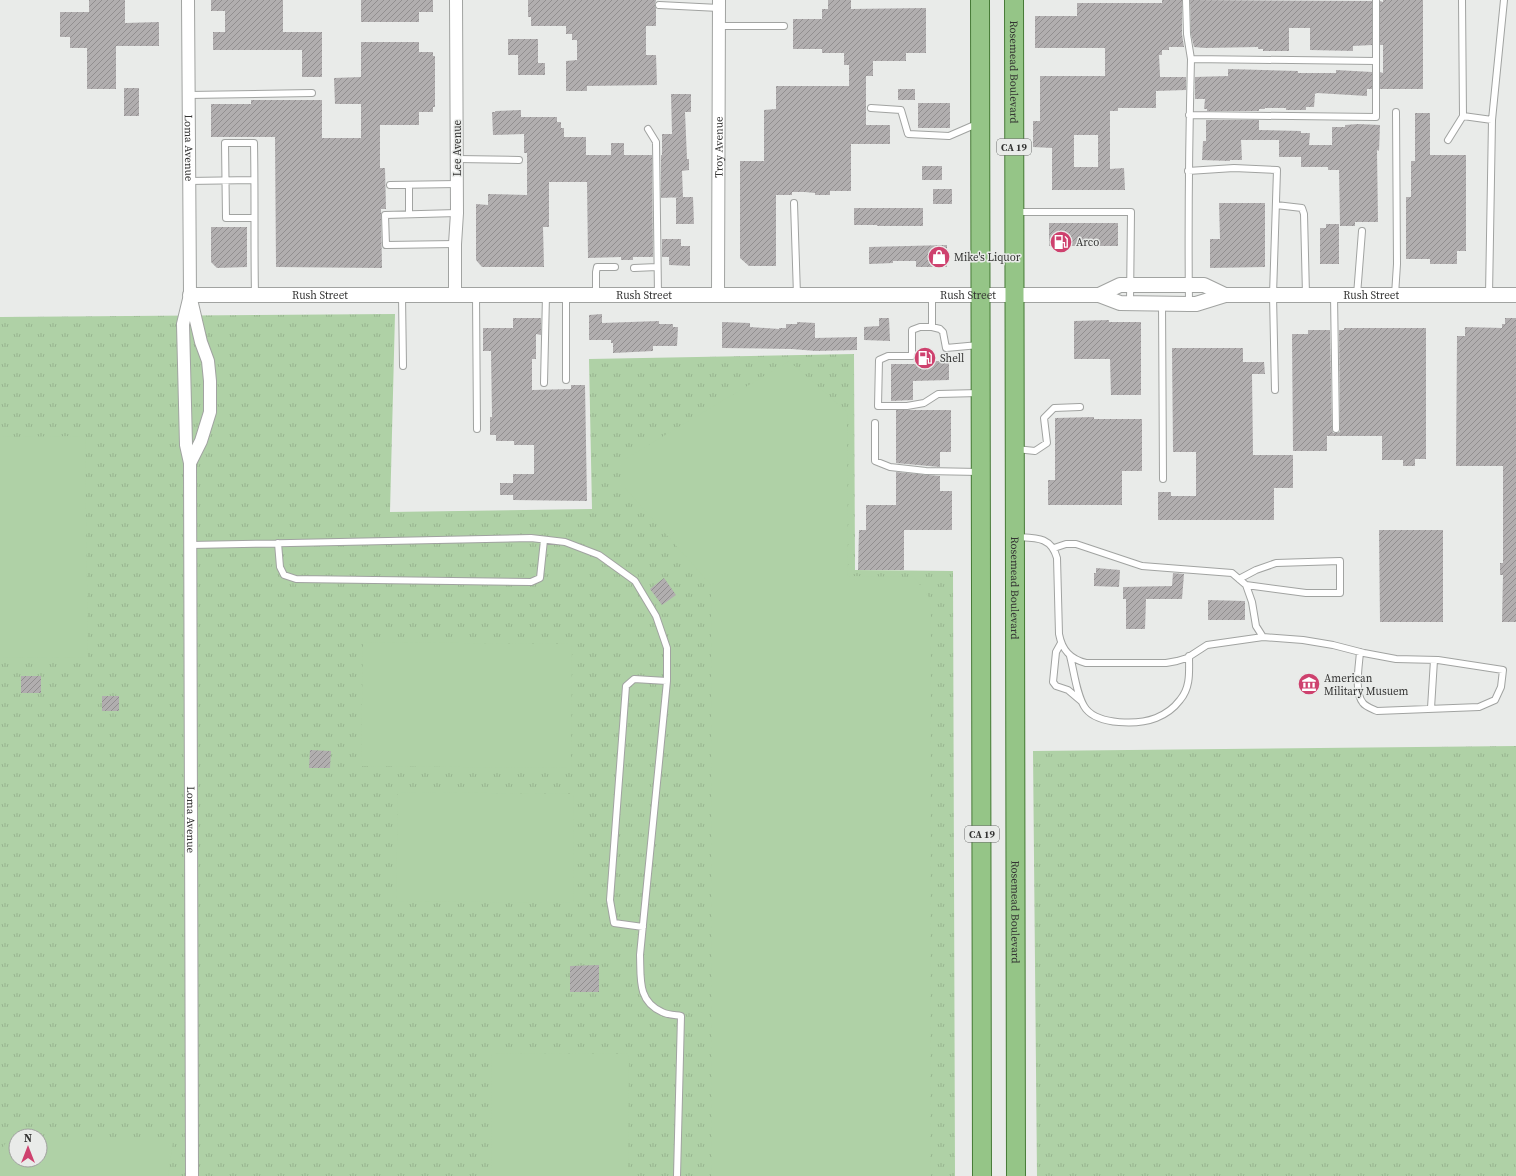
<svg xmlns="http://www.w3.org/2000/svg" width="1516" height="1176" font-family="'Source Serif 4',serif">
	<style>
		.park { fill: url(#park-tufts); fill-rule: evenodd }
		.pitch { fill: #afd1a6 }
		.building { fill: url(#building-hatch); fill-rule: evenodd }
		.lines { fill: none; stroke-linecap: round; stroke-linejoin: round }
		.service-casing { stroke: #a1a3a1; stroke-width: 8 }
		.minor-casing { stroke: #a1a3a1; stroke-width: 14 }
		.tertiary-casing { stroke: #a1a3a1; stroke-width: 16 }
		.primary-casing { stroke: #467a36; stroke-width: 20 }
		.service { stroke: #fff; stroke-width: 6 }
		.minor { stroke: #fff; stroke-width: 12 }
		.tertiary { stroke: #fff; stroke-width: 14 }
		.primary { stroke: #95c587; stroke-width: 18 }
		.labels { text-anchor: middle; stroke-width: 3; stroke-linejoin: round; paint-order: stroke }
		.shield { fill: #e9ebe9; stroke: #6a6b6a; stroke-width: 1 }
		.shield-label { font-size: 10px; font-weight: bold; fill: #343433 }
		.street-label { font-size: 11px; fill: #343433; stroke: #e9ebe9 }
		.poi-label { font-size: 11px; fill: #343433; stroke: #e9ebe9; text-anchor: start }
	</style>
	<defs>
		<pattern id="park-tufts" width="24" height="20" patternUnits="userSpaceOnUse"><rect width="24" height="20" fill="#afd1a6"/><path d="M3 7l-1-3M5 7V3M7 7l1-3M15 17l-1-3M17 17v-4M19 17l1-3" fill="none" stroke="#97b48f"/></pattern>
		<pattern id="building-hatch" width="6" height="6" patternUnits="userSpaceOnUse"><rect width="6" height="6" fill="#b1aeaf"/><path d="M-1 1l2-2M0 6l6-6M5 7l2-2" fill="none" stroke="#918e8f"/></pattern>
	</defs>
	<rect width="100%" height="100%" fill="#e9ebe9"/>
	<!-- park -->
	<path class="park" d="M395 314 390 512 592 509 589 359 854 354 855 570 953 571 955 1176H0V317ZM16 1136H40V1160H16Z
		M1516 746V1176H1037L1033 751Z"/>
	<!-- pitch -->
	<path class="pitch" d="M789 361 847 412 848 576 914 577 931 600 930 1176H712L711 585 625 488V459Z
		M85 436 88 657 0 658V437Z
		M363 642 572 644 571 768 361 766Z
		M398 792 574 794 573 903 396 901Z
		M492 1053 629 1054 628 1176H491Z
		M7 1141H16V1160H40V1141H173L168 1176H0V1152Z"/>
	<!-- building -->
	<path class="building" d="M89 0H125V23L159 22V46H116V89H87V48H70V37H60V12H89Z
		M211 0H283V32H322V77H302V50H213V32H225V11H211Z
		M361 0H433V12H419V22H361Z
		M528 0H656L655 5 656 8V26H646V55H656L657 85 587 86V91H566V61L577 60V40H572V34H566V26H531V17H528Z
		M828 0H851V9L926 8V53H906V61H873V76H866V125H890V144H851V191H830V195H815V193L805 192H792V195H776V266H749L740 258V161H764V110L776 109V86H849V65H844V53H822V49H793V19H822V9H828Z
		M1162 0H1182V34L1184 47H1169V50H1162V55H1159L1160 75V77H1186V90L1156 91V108H1118V111H1110V169L1124 168 1125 190H1052V148L1033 147V121H1040V76H1105V48H1035V16H1077V3H1162ZM1074 135H1098V167H1074Z
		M1190 0 1372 1V45L1353 46V51L1310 50V28H1289V51H1263V49H1258V47L1205 48 1194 47 1191 34Z
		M1383 0H1423V89H1380V72L1383 73V45H1380V1L1383 2Z
		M508 39H538V63H545V75H518V55H508Z
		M361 42H419V52H433V56H435V107H433V112H419V125H380V168H385L386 209H381L382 268 276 267 275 137H211V104H251V100H322V138H361V104H335L334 78 361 77Z
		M1228 69 1298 71V73H1336V70L1372 72V89H1367V96L1317 93 1315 94 1314 107H1306V110H1286V108H1265V109H1259V111H1207V109H1204L1205 99H1195V77L1228 76Z
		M124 88H139V116H124Z
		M898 89H915V100H898Z
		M671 94H691V112H685L687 159H689V170L682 171 683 197 661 198V155H662V134H672Z
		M918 103H950V128H918Z
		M521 110V117H557V122H561V128H564V137H586V155H611V143H624V155H652L653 257H633V260H621V257L588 258 587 182H549V227H543L544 267H482L476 260V204L488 205V194L527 195V153H524V134L493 135 492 112H495V111Z
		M1415 113H1430V155H1466V251H1457V264H1430V259H1406V197H1411V161H1415Z
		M1206 120H1259V130L1301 131V133H1310L1309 145H1332V127H1345V125L1358 124 1380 125 1379 151 1377 150 1378 222H1355V226H1340L1339 170H1328V167H1301V157H1279V140H1241L1242 160H1230V161L1202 160 1203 141H1206Z
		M922 166H942V180H922Z
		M933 189H952V204H933Z
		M676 197H693L694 224H676Z
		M1219 203H1265V267L1210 268V239H1220Z
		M854 208H923V226H877V225H854Z
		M1049 223H1118V246H1049Z
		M1326 224H1339V264H1320V228H1326Z
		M211 227H247V267L217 268 211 262Z
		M662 239H681V246H690V266L669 265V257H662Z
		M947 245V267H916V261H893V263L869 264V247Z
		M602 314V323L659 321V324H673V327H678L677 346H653V351L613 353V343H611V340H589V315Z
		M513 318H541V335L536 334V359H532V390L571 389V385H585L587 501 513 500V495H500V483H513V474H534V445H514V441H496V435H490V417H492L491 351H483V328H513Z
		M879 318H889L890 341 864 340V327L879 326Z
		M1505 318H1516V622H1502L1503 575H1500V563H1503V466H1456L1457 336H1465V327L1502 328V324H1505Z
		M1109 320V322H1141V395H1111L1110 359H1074V321Z
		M722 322 750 323V327L779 329V328H786V324H797V322L815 323V338L857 337V350L816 351 792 349 722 348Z
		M1344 328H1426V459H1415V466H1403V460H1382V436H1327V451H1293L1292 334H1308V330H1330L1332 429 1333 433H1336L1340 432V429L1339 330H1344Z
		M1172 348H1243V362H1264L1265 374H1252L1253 455H1293V488H1274V520H1158V492H1171V496H1196V452H1173Z
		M920 361H949V380L913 381V400L891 401V364H920Z
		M896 410H951V452H940V467L896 463Z
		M1094 417V419H1142V471H1122V505H1048V480H1055V418Z
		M896 472 940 476V491H952V530H904V570H858L859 530H866V505H896Z
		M1379 530H1443V622H1380Z
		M1096 568 1120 570 1119 587 1094 586V573H1096Z
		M1173 573 1184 574 1182 599H1146L1145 629H1126V599H1123V587L1172 586Z
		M664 578 676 595 662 605 650 589Z
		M1208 600 1245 601V620H1208Z
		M21 676H41V693H21Z
		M102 696H119V711H102Z
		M310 750 331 751 330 768H309Z
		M599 965V992H570V966Z"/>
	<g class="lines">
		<!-- service casing -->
		<g class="service-casing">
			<path id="service" d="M1186 0 1187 34 1191 59
				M1376 0V61
				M1462 0 1463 116 1492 120
				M659 5 719 8
				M719 26H784
				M188 95 312 93
				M871 108 901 110 908 134 949 136 979 123
				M648 129 656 142 658 295
				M1448 140 1463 116
				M457 159 519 160
				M1188 171 1234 168 1277 170 1273 295 1275 390
				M188 181 254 180
				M390 185 457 184
				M409 185V214
				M794 203 797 295
				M1276 205 1302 208 1304 214 1306 295
				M1016 212H1131L1130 303
				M254 218H226L225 143H254C255 194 254 244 255 295
				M455 244 386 245 385 215 457 213
				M634 268 657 267
				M932 294V327H920L912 330V356H888L879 360 878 406H907L924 403 938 394 979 393
				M476 295 477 429
				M596 295V272L597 267H615
				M1334 295 1336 429
				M1357 295 1362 231
				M1395 295 1397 264 1396 112
				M1489 295 1492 120 1504 0
				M402 296 403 366
				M1162 303 1163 479
				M1189 304C1188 222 1189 141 1191 59L1376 61V117L1189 115
				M932 327 940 329 943 332 946 348 979 345
				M566 380V295
				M544 383 546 295
				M875 423V461L890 467 926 471 979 472
				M1016 449 1035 451 1047 443 1044 418 1054 408 1080 407
				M1016 537C1035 538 1051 536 1057 558L1059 634C1062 650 1070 659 1086 663H1166L1177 661 1187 658 1207 645 1263 637 1303 640 1333 645 1364 653 1396 659 1438 660 1503 670 1501 687 1495 700 1479 707 1377 711C1373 709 1366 707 1363 703 1354 692 1359 666 1360 652
				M278 543 280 567 284 575 296 579 531 582 540 578 544 540
				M190 545 531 538 565 542 599 555 635 581 656 616 667 648V681L640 955C641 978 637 1001 662 1012 668 1015 675 1015 681 1016L677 1176
				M1054 548 1066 544H1076L1142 566 1232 573 1246 585 1252 602 1256 626 1263 637
				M1239 579 1256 570 1276 563 1340 561V593H1306L1246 585
				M1061 643 1056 652 1053 682 1056 686 1068 690 1081 701
				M1070 656C1074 671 1077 698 1086 709 1099 725 1138 725 1156 718 1166 714 1174 708 1180 700 1191 687 1189 671 1189 656
				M1431 708 1434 660
				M643 927 614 923 610 900 626 686 634 679 667 681"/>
		</g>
		<!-- minor casing -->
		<g class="minor-casing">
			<g id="minor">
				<path id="s1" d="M188 0 190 295 201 342 208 361 210 381V412L201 441 190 463"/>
				<path id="s2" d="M190 295 183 324 186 445 190 463 192 1176"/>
				<path d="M455 295V244L457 213 456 0"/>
				<path id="s3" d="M718 295 719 0"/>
			</g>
		</g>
		<!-- tertiary casing -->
		<g class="tertiary-casing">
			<g id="tertiary">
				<path id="s4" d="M190 295H1099L1120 303 1189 304H1196L1225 295H1516"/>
				<path d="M1099 295 1120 285H1204L1225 295"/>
			</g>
		</g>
		<!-- primary casing -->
		<g class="primary-casing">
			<g id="primary">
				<path d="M980 0 982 1176"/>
				<path id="s5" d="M1014 0 1016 1176"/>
			</g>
		</g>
		<!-- service -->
		<use href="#service" class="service"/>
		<!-- minor -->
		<use href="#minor" class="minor"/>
		<!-- tertiary -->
		<use href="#tertiary" class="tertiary"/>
		<!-- primary -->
		<use href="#primary" class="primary"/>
	</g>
	<!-- icons -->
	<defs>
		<g id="fuel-disc" transform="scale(1.15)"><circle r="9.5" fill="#ce416e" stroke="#e9ebe9"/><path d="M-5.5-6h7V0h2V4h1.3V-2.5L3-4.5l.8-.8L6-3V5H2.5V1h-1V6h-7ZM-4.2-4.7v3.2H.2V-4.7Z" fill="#fff"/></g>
		<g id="shop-disc" transform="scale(1.15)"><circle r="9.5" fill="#ce416e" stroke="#e9ebe9"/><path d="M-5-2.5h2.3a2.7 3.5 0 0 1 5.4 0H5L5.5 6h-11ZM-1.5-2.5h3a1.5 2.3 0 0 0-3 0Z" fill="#fff"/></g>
		<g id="museum-disc" transform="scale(1.15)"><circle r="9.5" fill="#ce416e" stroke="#e9ebe9"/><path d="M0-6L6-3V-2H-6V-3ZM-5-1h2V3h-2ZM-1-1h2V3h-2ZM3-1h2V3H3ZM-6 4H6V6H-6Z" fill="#fff"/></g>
	</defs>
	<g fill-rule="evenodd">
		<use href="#fuel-disc" x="1061" y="242"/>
		<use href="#shop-disc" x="939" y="257"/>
		<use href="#fuel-disc" x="925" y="358"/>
		<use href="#museum-disc" x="1309" y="684"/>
	</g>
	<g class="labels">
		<!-- shield labels -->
		<g class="shield">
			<rect x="997" y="139" width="34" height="16" rx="3"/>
			<rect x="965" y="826" width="34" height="16" rx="3"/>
		</g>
		<g class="shield-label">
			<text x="1014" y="151">CA 19</text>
			<text x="982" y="838">CA 19</text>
		</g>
		<!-- street labels -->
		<g class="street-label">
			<text dy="4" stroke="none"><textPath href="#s5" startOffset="72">Rosemead Boulevard</textPath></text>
			<text dy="4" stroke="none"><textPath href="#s3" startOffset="148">Troy Avenue</textPath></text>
			<text dy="4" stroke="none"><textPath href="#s1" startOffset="148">Loma Avenue</textPath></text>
			<text transform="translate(457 148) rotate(-90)" y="4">Lee Avenue</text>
			<text dy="4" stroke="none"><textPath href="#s4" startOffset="778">Rush Street</textPath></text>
			<text dy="4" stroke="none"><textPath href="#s4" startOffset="130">Rush Street</textPath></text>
			<text dy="4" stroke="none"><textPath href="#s4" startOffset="454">Rush Street</textPath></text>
			<text dy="4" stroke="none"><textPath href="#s4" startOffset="1184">Rush Street</textPath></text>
			<text dy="4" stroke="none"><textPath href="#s5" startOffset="588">Rosemead Boulevard</textPath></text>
			<text dy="4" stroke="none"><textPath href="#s2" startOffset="526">Loma Avenue</textPath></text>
			<text dy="4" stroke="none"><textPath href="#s5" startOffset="912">Rosemead Boulevard</textPath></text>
		</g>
		<!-- poi labels -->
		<g class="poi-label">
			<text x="1076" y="246">Arco</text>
			<text x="954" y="261">Mike's Liquor</text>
			<text x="940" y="362">Shell</text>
			<text x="1324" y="682">American<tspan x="1324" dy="13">Military Musuem</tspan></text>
		</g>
	</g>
	<!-- north arrow -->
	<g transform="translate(28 1148)"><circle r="19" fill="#e9ebe9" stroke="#a1a2a0"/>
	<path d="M0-3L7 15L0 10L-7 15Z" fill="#ce416e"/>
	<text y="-6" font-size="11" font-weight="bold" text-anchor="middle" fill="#343433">N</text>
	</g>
</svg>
